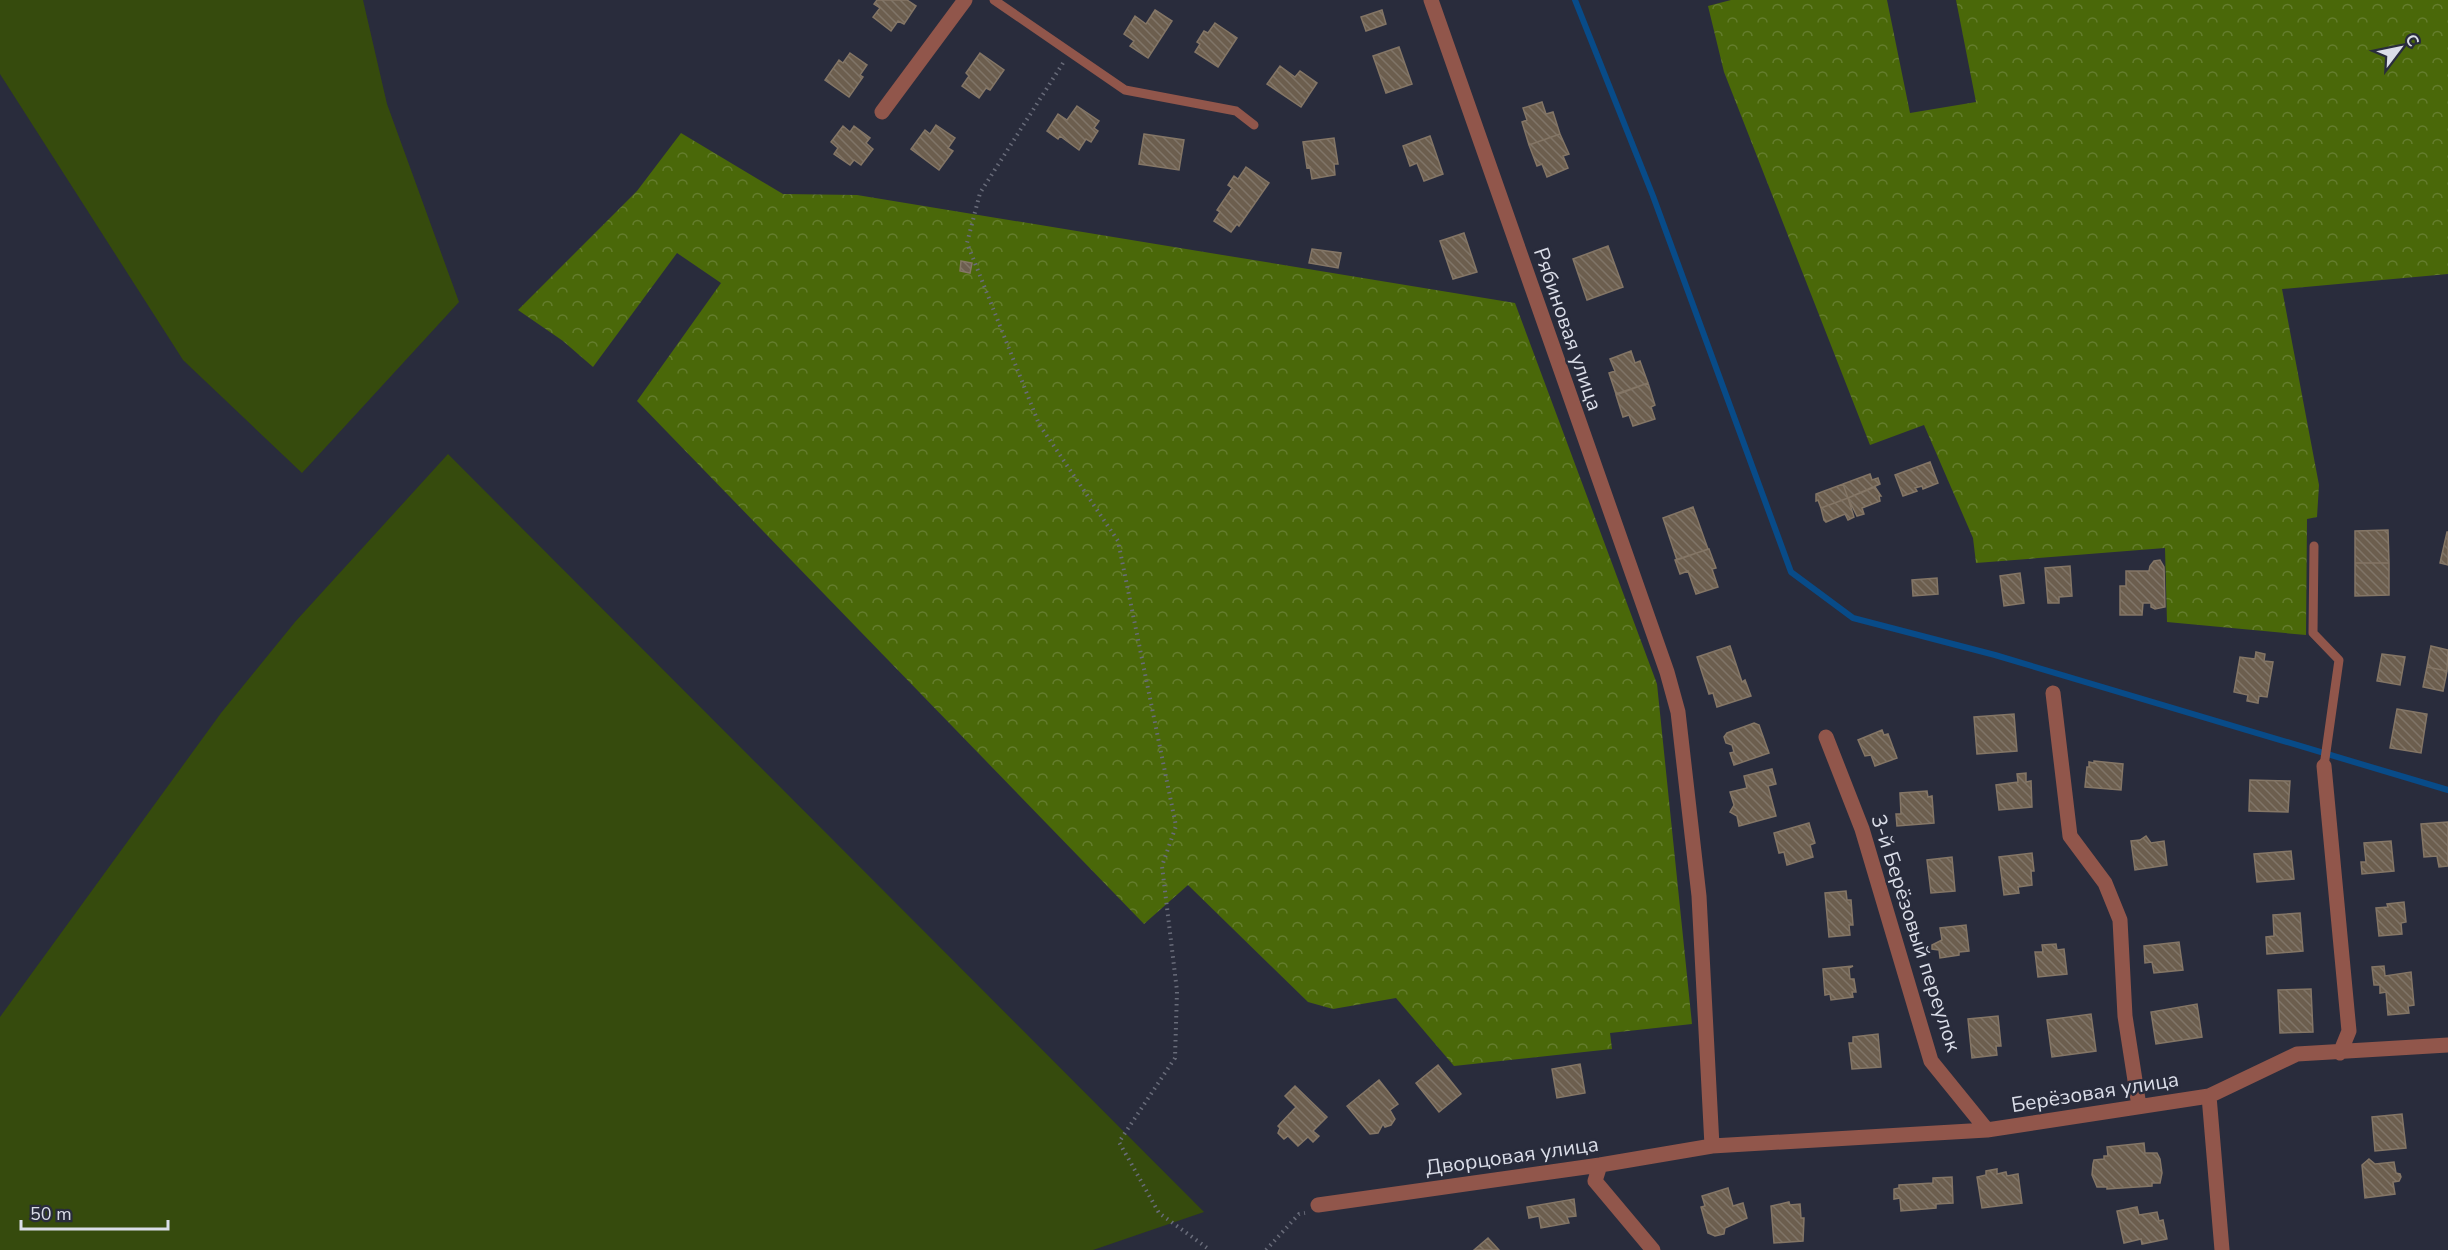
<svg xmlns="http://www.w3.org/2000/svg" width="2448" height="1250" font-family="'Nunito Sans',sans-serif">
	<style>
		.green { fill: #364b0d }
		.forest { fill: url(#forest-crowns) }
		.lines { fill: none; stroke-linecap: round; stroke-linejoin: round }
		.stream { stroke: #084b88; stroke-width: 6 }
		.building { fill: url(#building-back-hatch); stroke: #847666; stroke-width: 1.5 }
		.path { stroke: #696c7a; stroke-width: 4; stroke-dasharray: 1.5 4.5; stroke-linecap: butt }
		.lane { stroke: #91564b; stroke-width: 9 }
		.street { stroke: #91564b; stroke-width: 15 }
		.labels { text-anchor: middle; stroke-width: 5; stroke-linejoin: round; paint-order: stroke }
		.street-label { font-size: 21px; fill: #dadde8; stroke: #292c3c }
	</style>
	<defs>
		<pattern id="forest-crowns" width="20" height="18" patternUnits="userSpaceOnUse" patternTransform="scale(1.5)"><rect width="20" height="18" fill="#4a6809"/><path d="M2 6a3 3 0 1 1 6 0M12 15a3 3 0 1 1 6 0" fill="none" stroke="#647d2d"/></pattern>
		<pattern id="building-back-hatch" width="6" height="6" patternUnits="userSpaceOnUse" patternTransform="scale(1.5)"><rect width="6" height="6" fill="#6c5e4e"/><path d="M-1 5l2 2M0 0l6 6M5-1l2 2" fill="none" stroke="#807568"/></pattern>
	</defs>
	<rect width="100%" height="100%" fill="#292c3c"/>
	<!-- green -->
	<path class="green" d="M0 0H363L387 104 459 302 302 473 183 360 0 74Z
		M448 454 1204 1212 1093 1250H0V1017L221 713 295 622Z"/>
	<!-- forest -->
	<path class="forest" d="M1731 0H1887L1910 113 1976 102 1956 0H2448V274L2282 289 2319 485 2317 517 2307 519 2306 635 2167 622 2165 548 1976 563 1973 538 1924 425 1870 445 1724 72 1708 6Z
		M681 133 783 194 857 195 1515 303 1657 684 1692 1024 1610 1033 1612 1049 1454 1066 1396 998 1333 1009 1308 1002 1188 885 1144 924 637 401 721 283 677 253 593 367 563 341 518 310 637 191Z"/>
	<g class="lines">
		<!-- stream -->
		<path class="stream" d="M1575 0 1653 196 1791 572 1853 618 1995 655 2448 790"/>
	</g>
	<!-- building -->
	<path class="building" d="M877 0H907L916 6 904 24 898 21 891 31 873 17 880 8 874 4Z
		M1155 10 1172 21 1148 58 1130 46 1134 41 1124 34 1135 16 1146 24Z
		M1382 10 1386 24 1366 31 1361 17Z
		M1215 23 1237 38 1218 67 1195 52 1200 44 1197 42 1204 31 1208 33Z
		M1399 47 1412 84 1386 93 1373 56Z
		M850 53 867 65 860 75 863 77 849 97 825 80 839 60 843 63Z
		M980 53 1004 70 990 90 986 88 979 98 962 86 969 76 966 73Z
		M1280 66 1295 77 1300 71 1317 83 1301 107 1267 84Z
		M1542 102 1546 114 1553 112 1560 134 1529 145 1522 122 1527 120 1523 108Z
		M1077 106 1099 121 1094 128 1098 131 1091 142 1086 139 1079 150 1060 136 1058 139 1047 131 1058 114 1067 120Z
		M936 125 955 138 948 148 953 151 939 170 911 149 925 130 930 134Z
		M843 126 850 132 854 126 870 138 866 143 873 149 861 165 854 160 850 165 834 154 838 148 831 142Z
		M1144 134 1184 140 1179 170 1139 164Z
		M1560 134 1569 154 1563 156 1568 168 1547 177 1542 164 1537 166 1529 145Z
		M1430 136 1443 174 1424 181 1417 163 1410 166 1403 146Z
		M1334 138 1338 164H1334L1335 175 1312 179 1310 167 1307 168 1303 142Z
		M1246 167 1269 183 1239 226 1237 224 1231 232 1214 221 1220 212 1217 210 1232 188 1228 185 1234 176 1238 179Z
		M1464 233 1477 272 1453 279 1440 241Z
		M1608 246 1623 287 1587 300 1573 259Z
		M1312 249 1341 253 1338 268 1309 263Z
		M961 261 972 263 970 273 960 271Z
		M1631 351 1635 363 1640 361 1648 383 1616 394 1609 373 1615 371 1610 359Z
		M1648 383 1655 405 1651 407 1655 419 1633 426 1629 415 1623 417 1616 395Z
		M1930 462 1938 483 1923 489 1922 486 1915 488 1917 491 1903 496 1895 475Z
		M1870 474 1872 480 1878 478 1880 484 1848 498 1843 484Z
		M1843 484 1848 498 1821 508 1818 500 1816 501V494Z
		M1875 487 1881 496H1879L1880 501 1862 508 1864 514 1857 516 1848 498Z
		M1848 498 1854 517 1848 520 1845 514 1826 522 1824 520 1821 508Z
		M1693 507 1708 549 1677 560 1663 518Z
		M2388 530 2389 563H2355V531Z
		M2447 532H2448V565L2440 563Z
		M1709 549 1716 568 1712 569 1718 587 1696 594 1688 571 1680 574 1675 560Z
		M2160 560 2164 567 2165 607 2155 609 2151 607V603H2143L2142 615H2120V586H2126V571H2149L2150 566 2154 561Z
		M2355 563H2389V595L2355 596Z
		M2070 566 2072 596 2059 597V603H2048L2045 568Z
		M2020 573 2024 603 2004 606 2000 576Z
		M1937 578 1938 594 1913 596 1912 580Z
		M1730 646 1742 682 1745 680 1751 696 1717 707 1713 693 1709 694 1697 657Z
		M2431 646 2448 650 2447 671 2427 667Z
		M2256 652 2265 654 2264 661 2273 662 2267 697 2259 696 2258 703 2247 701 2248 695 2234 692 2240 657 2255 659Z
		M2382 654 2405 657 2400 685 2377 681Z
		M2427 667 2447 671 2443 691 2423 687Z
		M2397 709 2427 714 2421 753 2390 748Z
		M2014 714 2017 751 1977 754 1974 717Z
		M1754 723 1759 725 1769 753 1734 765 1730 753 1734 752 1732 745 1726 743 1724 737 1727 733Z
		M1882 730 1884 735 1888 734 1897 758 1875 766 1871 755 1865 756 1858 740Z
		M2094 761 2123 764 2121 790 2085 787 2087 767H2089V762L2094 763Z
		M1772 769 1776 784 1768 786 1776 816 1739 826 1737 816 1730 812 1734 805 1730 792 1747 788 1744 776Z
		M2026 773V782L2031 781 2032 807 1999 810 1996 785 2018 782 2017 774Z
		M2250 780 2290 781 2288 812 2249 811Z
		M1927 791 1928 797 1932 796 1934 823 1897 826 1896 814H1901L1900 793Z
		M2448 822V866L2439 867 2437 856 2424 857 2421 824Z
		M1809 823 1815 843 1810 845 1813 857 1787 865 1784 852 1779 853 1774 833Z
		M2146 836 2151 843 2164 841 2167 865 2135 870 2131 841 2140 840Z
		M2391 841 2394 871 2362 874 2361 862H2366L2364 843Z
		M2291 851 2294 879 2257 882 2254 854Z
		M2032 853 2034 871H2031L2032 885 2018 887 2019 893 2004 895 1999 857Z
		M1952 857 1955 891 1931 893 1927 860Z
		M1846 891 1847 900H1851L1853 925H1849L1850 935 1829 937 1825 893Z
		M2404 902 2406 922 2401 923 2402 934 2379 936 2376 908 2388 907 2387 904Z
		M2300 913 2303 951 2267 954 2266 937 2274 936 2273 915Z
		M1966 925 1969 951 1959 952V955L1940 958 1939 950 1932 949V945L1942 940 1940 928Z
		M2179 942 2183 970 2154 973 2152 962 2145 963 2144 946Z
		M2056 944 2057 950 2064 949 2067 974 2038 977 2035 952H2043L2042 945Z
		M1853 966 1849 968 1850 979H1854L1856 992H1852L1853 997 1831 1000 1830 994 1825 995 1823 969Z
		M2384 966 2385 976 2411 972 2414 1005 2408 1006 2409 1013 2388 1015 2386 992 2380 993V985H2374L2372 967Z
		M2311 989 2313 1032 2280 1033 2278 990Z
		M2197 1004 2202 1037 2156 1044 2151 1012Z
		M2091 1014 2096 1051 2052 1057 2047 1020Z
		M1998 1016 2001 1046H1996L1997 1055 1972 1058 1968 1019Z
		M1878 1034 1881 1067 1852 1069 1849 1043H1853V1037Z
		M1580 1064 1585 1093 1557 1098 1552 1069Z
		M1438 1065 1461 1094 1439 1112 1416 1083Z
		M1379 1080 1398 1104 1390 1110 1395 1119 1391 1125 1385 1127 1383 1124 1378 1133 1370 1134 1347 1106Z
		M1295 1086 1327 1117 1313 1131 1319 1136 1313 1142 1308 1137 1298 1146 1288 1136 1284 1139 1278 1133 1280 1128 1278 1126 1296 1107 1285 1096Z
		M2402 1114 2406 1148 2375 1151 2372 1117Z
		M2144 1143 2145 1153H2157L2160 1159 2162 1173 2160 1183H2152V1186L2107 1189V1187H2097L2092 1175 2093 1164 2094 1160 2104 1159V1156H2108L2107 1147Z
		M2369 1159 2375 1164 2394 1162 2396 1173 2400 1174 2401 1177 2399 1181 2393 1182 2395 1194 2365 1198 2362 1165Z
		M1997 1169V1174L2006 1172 2007 1176 2018 1174 2022 1203 1982 1208 1977 1177 1986 1175V1171Z
		M1952 1177 1953 1203 1936 1204V1208L1901 1211 1900 1198 1894 1199V1189L1899 1188V1185L1933 1183V1178Z
		M1728 1188 1733 1206 1743 1203 1747 1218 1725 1228 1724 1234 1715 1236 1708 1233 1701 1207 1705 1206 1702 1196Z
		M1574 1199 1576 1216 1567 1217 1569 1223 1541 1228 1539 1216 1529 1218 1527 1207Z
		M1789 1202 1790 1205 1800 1204 1801 1218H1804L1803 1241 1774 1243 1771 1206Z
		M2137 1207 2139 1215 2157 1212 2159 1221 2163 1220 2167 1239 2142 1244 2141 1239 2124 1243 2117 1211Z
		M1488 1238 1499 1250H1474Z"/>
	<g class="lines">
		<!-- path -->
		<path class="path" d="M1063 63 980 193 967 243 1039 424 1118 541 1176 826 1162 866 1177 991 1175 1058 1119 1142 1159 1213 1210 1250
			M1266 1250 1299 1214 1305 1213"/>
		<!-- lane -->
		<path class="lane" d="M994 0 1125 90 1236 111 1254 125
			M2314 546 2313 633 2339 660 2324 766"/>
		<!-- street -->
		<path class="street" d="M1431 0 1667 672 1678 712 1699 896 1712 1146 1987 1130 2209 1096
			M882 112 965 0
			M2053 693 2070 836 2105 883 2120 920 2125 1016 2139 1106
			M1826 737 1862 829 1931 1061 1987 1130
			M2324 766 2349 1031 2340 1053
			M1600 1165 1595 1181 1653 1250
			M1318 1205 1600 1165 1712 1146
			M2222 1250 2209 1096 2297 1054 2448 1045"/>
	</g>
	<g class="labels">
		<!-- street labels -->
		<g class="street-label">
			<text transform="translate(1568 329) rotate(71)" y="7">Рябиновая улица</text>
			<text transform="translate(1916 933) rotate(72)" y="7">3-й Берёзовый переулок</text>
			<text transform="translate(2095 1092) rotate(-9)" y="7">Берёзовая улица</text>
			<text transform="translate(1512 1156) rotate(-8)" y="7">Дворцовая улица</text>
		</g>
	</g>
	<!-- north arrow -->
	<g transform="translate(2400 48) rotate(58)" stroke="#292c3c" stroke-width="4.5" paint-order="stroke">
	<path d="M0-4.5L10 22L0 15L-10 22Z" fill="#dadde8"/>
	<text y="-9" font-size="16" font-weight="bold" text-anchor="middle" fill="#dadde8">С</text>
	</g>
	<!-- scale -->
	<path d="M21 1220v9h147v-9" fill="none" stroke="#dadde8" stroke-width="3"/>
	<text x="30" y="1220" font-size="18" fill="#dadde8" stroke="#292c3c" stroke-width="4.5" paint-order="stroke">50 m</text>
</svg>
